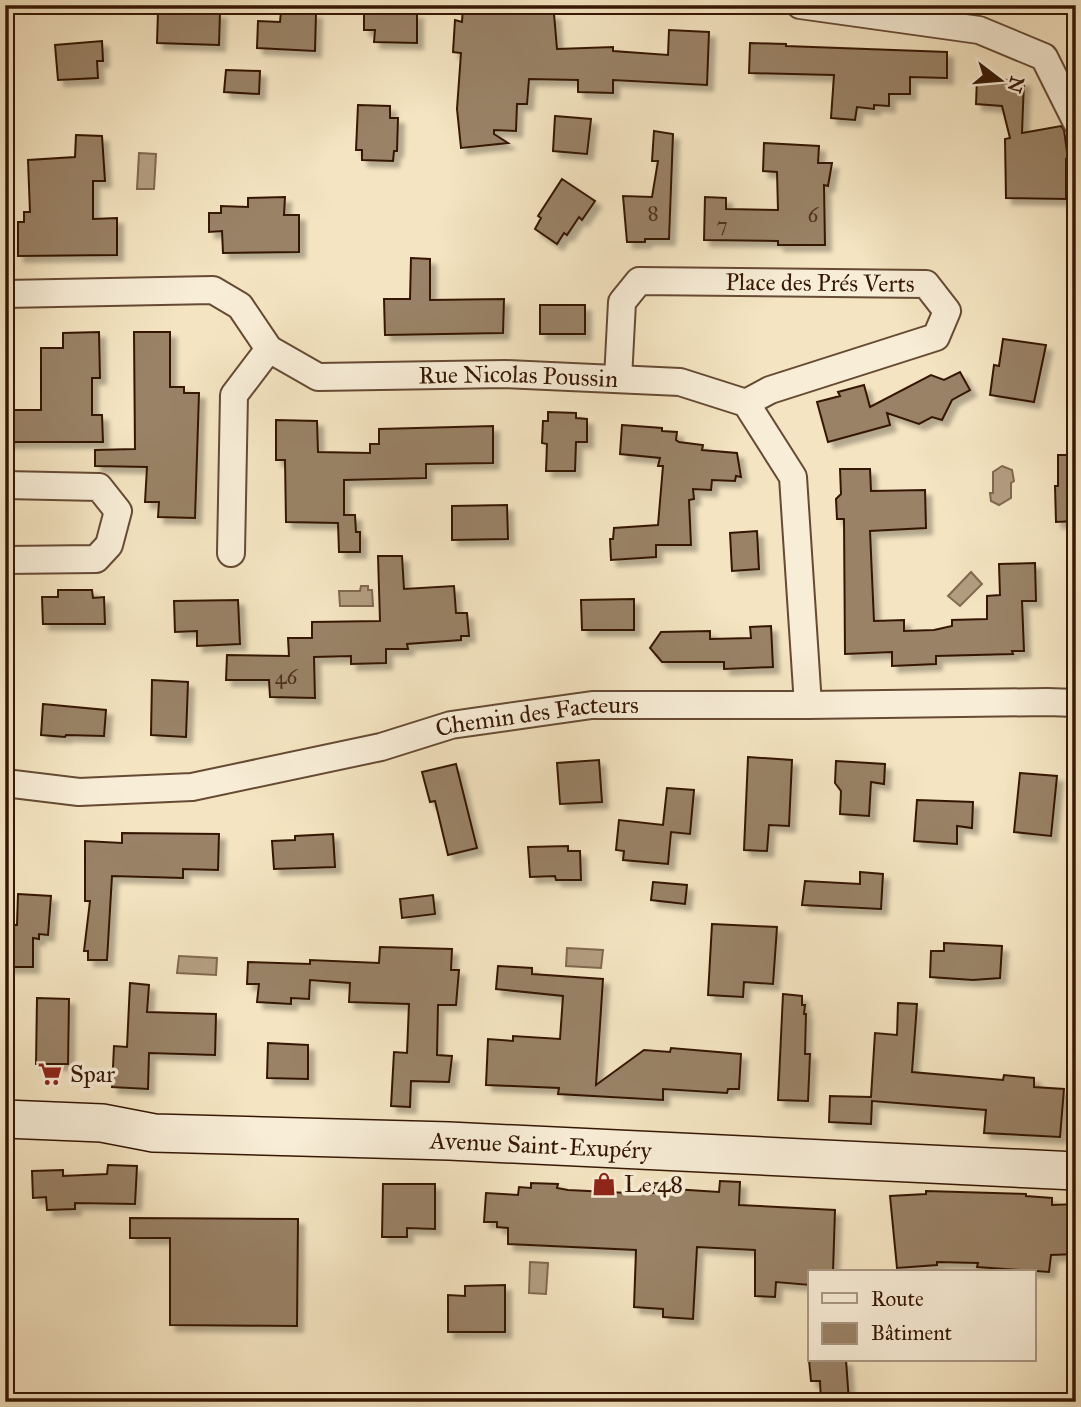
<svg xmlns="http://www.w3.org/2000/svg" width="1081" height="1407" font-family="'IM FELL Great Primer',serif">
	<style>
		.water { fill: #b39e81; stroke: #81684f; stroke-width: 2 }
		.building { fill: #998266; stroke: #361704; stroke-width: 2; filter: url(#shadow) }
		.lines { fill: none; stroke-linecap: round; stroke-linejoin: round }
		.street-casing { stroke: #664a33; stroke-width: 30 }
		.secondary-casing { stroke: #361704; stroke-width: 40 }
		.street { stroke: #f8edd7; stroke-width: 26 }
		.secondary { stroke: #f8edd7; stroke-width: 37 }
		.labels { text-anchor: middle; stroke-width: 7; stroke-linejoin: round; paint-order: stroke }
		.number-label { font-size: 21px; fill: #4f321c }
		.street-label { font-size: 24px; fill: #361704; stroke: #f8edd7 }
		.poi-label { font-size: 24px; fill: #361704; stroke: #f8edd7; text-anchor: start }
	</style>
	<defs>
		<filter id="shadow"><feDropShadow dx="6" dy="6" stdDeviation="2" flood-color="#0004"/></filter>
	</defs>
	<rect width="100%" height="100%" fill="#f4e4c1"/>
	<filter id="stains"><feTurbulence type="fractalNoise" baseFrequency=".00286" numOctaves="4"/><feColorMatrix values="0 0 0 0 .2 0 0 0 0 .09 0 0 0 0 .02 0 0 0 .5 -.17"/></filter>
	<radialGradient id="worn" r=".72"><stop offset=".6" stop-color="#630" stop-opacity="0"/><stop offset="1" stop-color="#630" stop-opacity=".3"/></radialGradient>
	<!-- water -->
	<path class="water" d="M139 153 156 154 154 189H137Z
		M1002 466 1012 470 1014 481 1011 483V498L999 505 991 501 990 493H993V472Z
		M971 572 982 584 960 606 948 596Z
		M361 586H368V590H372L373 606H340L339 591H360Z
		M567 948 603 950 601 968 566 966Z
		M179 956 217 958 216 975 177 973Z
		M530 1262 548 1263 546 1294 529 1293Z"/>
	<!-- building -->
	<path class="building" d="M364 6 400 7V13H417V43L374 42 375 30H364Z
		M463 6 483 8V10L554 14 557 49 613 47V51L668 55 669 30 709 32 707 85 613 80V93L578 92V80L529 79 527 104H517L516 131 494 130V134L508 143 461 148 457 109 461 53 453 52 455 20 462 22Z
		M180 10 220 13 219 45 157 43 158 11H180Z
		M281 11 316 13 315 51 257 48 258 21 280 22Z
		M102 41 103 61H97L98 78 58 80 55 45Z
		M750 43 786 44V46L947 52V78L910 77V94H889V106L874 105V109L857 107 855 120 831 118 834 75 749 73Z
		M226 70 260 71 259 94 224 92Z
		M977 78 1024 81 1022 133 1061 126 1064 130 1068 159H1066V199L1006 198 1005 139 1010 138 1002 106 976 104Z
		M358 105 390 106V118H398L397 151H394L393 161 362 160V150H356Z
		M555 116 591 119 587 154 553 151Z
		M654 131 673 134 669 239H645V242H627L623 196 652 197 658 161H652Z
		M76 135 102 136 105 181H93V219L117 218V255L18 256V222H24V212H30L28 160 75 157Z
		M764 143 819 146 818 163H832L828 186 824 185 825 245H778V241L704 240 705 197 726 198V209L778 210 777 172 763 171Z
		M562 179 595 201 582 220 579 217 567 235 564 233 557 244 535 229 541 218 538 216Z
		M285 197 284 215H299V252L223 253 222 231 209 232V213H221V206L248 207V198Z
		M411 258 430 259V300L504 299 503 333 385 335 384 299H410Z
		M540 305H585V334H540Z
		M99 332 100 378H92V415H102L103 442H5V415H9L10 410H41V348H63V333Z
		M134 332H170V387H184V393H199L195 518 158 517 159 502H145L147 467 95 466V450L135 449Z
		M1003 339 1046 345 1034 402 990 395 994 365 999 366Z
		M960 372 970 390 952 400 942 420 932 417 919 424 887 413 890 425 828 442 817 402 840 396 838 392 864 385 870 407 931 375 944 380Z
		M548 412 576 413V418L587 419V442H576L575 471H546L547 444 542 443 543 421H548Z
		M276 420 317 421 318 452 370 453V444H379V429L493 426V463L426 464V478L344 480V515H355L356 532H360V552H339L338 523 286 522 285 460H276Z
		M622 425 662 428V431L677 432 676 440 679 442 703 445 702 450 737 453 741 477 736 476 735 481 712 480 711 490 693 489 694 499 689 500 691 545H656V557L611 560 610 539H613L614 528 658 525 663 466H658L660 458 620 454Z
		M1058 455H1076V521L1056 522 1055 486H1058Z
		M840 469H870L871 491 925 490 926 528 870 531 874 621 904 620V631L934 630 952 626V620L987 619V596L1000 595 999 564 1035 563 1036 601H1022L1024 651H1012L1013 654 936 656V664L892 666V652L845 654 844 519H837L836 499 841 494Z
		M507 505 508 539 452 540V506Z
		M757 531 759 569 732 571 730 533Z
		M378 556H402L404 589 454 586 456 613H467L469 636H461V640L407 644 408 649H386V663L351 664V656L314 657 315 698 270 697 269 680H226L227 655 289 656 288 638H312V622L380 621Z
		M58 590H92L93 598 104 597 105 624H43L42 597H58Z
		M634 599V630H582L581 600Z
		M238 600 240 644 197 646V631L175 632 174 601Z
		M771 626 773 667 724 669V662H662L650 648 661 632 710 631V639L751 638 750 627Z
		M152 680 188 682 186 737 151 735Z
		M43 704 106 710 104 736 66 735 65 737 41 735Z
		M748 757 792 760 789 826 769 825 767 851 744 850Z
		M599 760 602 802 560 804 557 763Z
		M836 761 885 764 884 784 871 782 869 816 840 814 841 791 835 783Z
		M456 764 477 848 448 855 435 801 430 802 422 772Z
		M1020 773 1057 776 1051 836 1014 832Z
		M667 788 694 790 690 834 671 832 668 864 623 860 624 851 616 850 619 820 663 825Z
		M917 800 973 802 972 828 957 826V844L914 841Z
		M122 833 219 834 218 870 183 869V878L112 876 107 960H88V951H84L90 901H85V841L122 843Z
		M333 834 335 867 274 869 272 841 295 840V836Z
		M568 846V851H580L581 880H556L555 876 530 877 528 847Z
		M860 872 883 874 881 909 802 905 805 881 860 884Z
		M653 882 687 885 685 904 651 900Z
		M18 894 51 896 48 935 39 934V939L33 938V967H5V925H17Z
		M433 895 435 914 402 918 400 899Z
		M712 924 777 927 773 984 744 982 743 997 708 995Z
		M944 943 1002 946 1000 978 973 980 930 977 931 951H944Z
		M380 947 452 949 451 970H459L456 1005H438L437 1055 452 1056 449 1082 411 1081 410 1107 391 1106 394 1052 407 1053 409 1004 349 1002 350 983 310 980 309 999 291 998V1004L257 1002 259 984H247L248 962 310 964V960L379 963Z
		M498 966 532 968V974L603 979 596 1085 644 1050 670 1052 671 1048 741 1054 739 1089H728L727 1093 663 1089V1100L558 1094 559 1088 486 1085 488 1039 513 1041V1036L560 1039 563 996 496 989Z
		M130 983 149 985 147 1012 216 1014 215 1055 149 1053 148 1089 112 1087 114 1046 127 1047Z
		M783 994 802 996V1005H805L804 1014H806L805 1054H810L808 1101 778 1100Z
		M37 998 69 999 68 1064H36Z
		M898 1003 917 1004 912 1072 1003 1080 1004 1075 1034 1078V1087L1064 1089 1060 1137 984 1133 986 1110 872 1101 871 1124 829 1122 830 1096 871 1097 875 1033 897 1035Z
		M268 1043 308 1045V1079L267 1078Z
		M108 1165 137 1166 135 1204 75 1203V1209L47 1210 46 1197 33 1198 32 1171 63 1170V1176L107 1174Z
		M720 1181 740 1182 739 1205 835 1210 833 1272H810V1285L776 1282 775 1297 755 1296V1250L697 1247 693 1319 663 1317V1309L634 1307 636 1250 508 1244V1228L497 1227V1222H484L486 1193 518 1195 519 1187 531 1188V1183L558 1184 557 1188 568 1190 629 1193H654V1183L673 1184V1189L719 1192Z
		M383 1184H435V1229L407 1228V1237H382Z
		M926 1191 1026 1194V1196L1052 1198V1205L1076 1204V1254L1051 1255 1049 1272 977 1267 978 1263 937 1262V1265L897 1268 890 1196 926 1194Z
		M130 1218 298 1219 297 1326 170 1325V1238H130Z
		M505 1285V1332H448V1295L465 1296V1286Z
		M809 1360H846L849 1402H821L820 1381H811Z"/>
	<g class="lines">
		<!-- street casing -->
		<g class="street-casing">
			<g id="street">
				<path d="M800 5 979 30 1044 57 1076 121"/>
				<path id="s1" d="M5 294 213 290 240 306 269 349 318 377 505 374 680 382 746 403 793 477 808 705"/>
				<path id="s2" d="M618 379 622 302 639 281 926 284 947 311 936 337 770 390 746 403"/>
				<path d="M5 485 99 487 118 511 109 545 96 559 5 560"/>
				<path d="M231 553 234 395 269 349"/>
				<path id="s3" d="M5 783 79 792 192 787 381 747 451 725 592 705H808L1047 702 1076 703"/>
			</g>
		</g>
		<!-- secondary casing -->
		<g class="secondary-casing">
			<g id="secondary">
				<path id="s4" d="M5 1119 102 1123 154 1133 449 1141 1076 1171"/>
			</g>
		</g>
		<!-- street -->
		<use href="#street" class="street"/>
		<!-- secondary -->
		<use href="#secondary" class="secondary"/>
	</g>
	<!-- icons -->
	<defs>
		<g id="supermarket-bare" transform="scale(1.89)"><path d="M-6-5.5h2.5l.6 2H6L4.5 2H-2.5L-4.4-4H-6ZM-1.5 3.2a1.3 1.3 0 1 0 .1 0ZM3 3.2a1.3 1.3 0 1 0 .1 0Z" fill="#8f2418" stroke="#f8edd7" stroke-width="2.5" paint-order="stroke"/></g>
		<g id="shop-bare" transform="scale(1.89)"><path d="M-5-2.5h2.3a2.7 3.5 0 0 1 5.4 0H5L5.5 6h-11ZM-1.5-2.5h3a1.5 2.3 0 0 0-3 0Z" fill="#8f2418" stroke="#f8edd7" stroke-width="2.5" paint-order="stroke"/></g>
	</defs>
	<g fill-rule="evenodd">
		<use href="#supermarket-bare" x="50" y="1074"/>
		<use href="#shop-bare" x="604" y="1184"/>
	</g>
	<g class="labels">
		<!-- number labels -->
		<g class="number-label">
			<text x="653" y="220">8</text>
			<text x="813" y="222">6</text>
			<text x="722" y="232">7</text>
			<text x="286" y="684">46</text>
		</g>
		<!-- street labels -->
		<g class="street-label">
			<text dy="8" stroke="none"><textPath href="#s2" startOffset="285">Place des Prés Verts</textPath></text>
			<text dy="8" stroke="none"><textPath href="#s1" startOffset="548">Rue Nicolas Poussin</textPath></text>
			<text dy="8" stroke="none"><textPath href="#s3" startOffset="541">Chemin des Facteurs</textPath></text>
			<text dy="8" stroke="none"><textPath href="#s4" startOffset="537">Avenue Saint-Exupéry</textPath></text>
		</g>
		<!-- poi labels -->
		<g class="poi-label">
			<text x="70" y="1082">Spar</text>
			<text x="624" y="1192">Le 48</text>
		</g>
	</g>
	<!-- margin -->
	<rect width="1081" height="1407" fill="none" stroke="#f4e4c1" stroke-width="28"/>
	<rect x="7" y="7" width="1067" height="1393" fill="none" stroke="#361704" stroke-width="3.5"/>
	<rect x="14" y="14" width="1053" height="1379" fill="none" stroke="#361704" stroke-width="2"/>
	<!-- legend -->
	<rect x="808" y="1270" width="228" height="91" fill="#f8edd7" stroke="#aa9783" stroke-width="2"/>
	<rect x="822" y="1293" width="35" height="10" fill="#f8edd7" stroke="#aa9783" stroke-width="2"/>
	<text x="871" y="1306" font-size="21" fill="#361704">Route</text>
	<rect x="822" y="1323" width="35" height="21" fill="#998266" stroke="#aa9783" stroke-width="2"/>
	<text x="871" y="1340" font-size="21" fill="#361704">Bâtiment</text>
	<!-- north arrow -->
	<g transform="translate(1000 80) rotate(106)" stroke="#f8edd7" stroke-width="5" paint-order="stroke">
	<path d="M0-5L12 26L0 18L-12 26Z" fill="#361704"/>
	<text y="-10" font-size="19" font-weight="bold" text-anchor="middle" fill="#361704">N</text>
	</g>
	<rect width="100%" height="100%" filter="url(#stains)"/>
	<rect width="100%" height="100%" fill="url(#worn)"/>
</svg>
